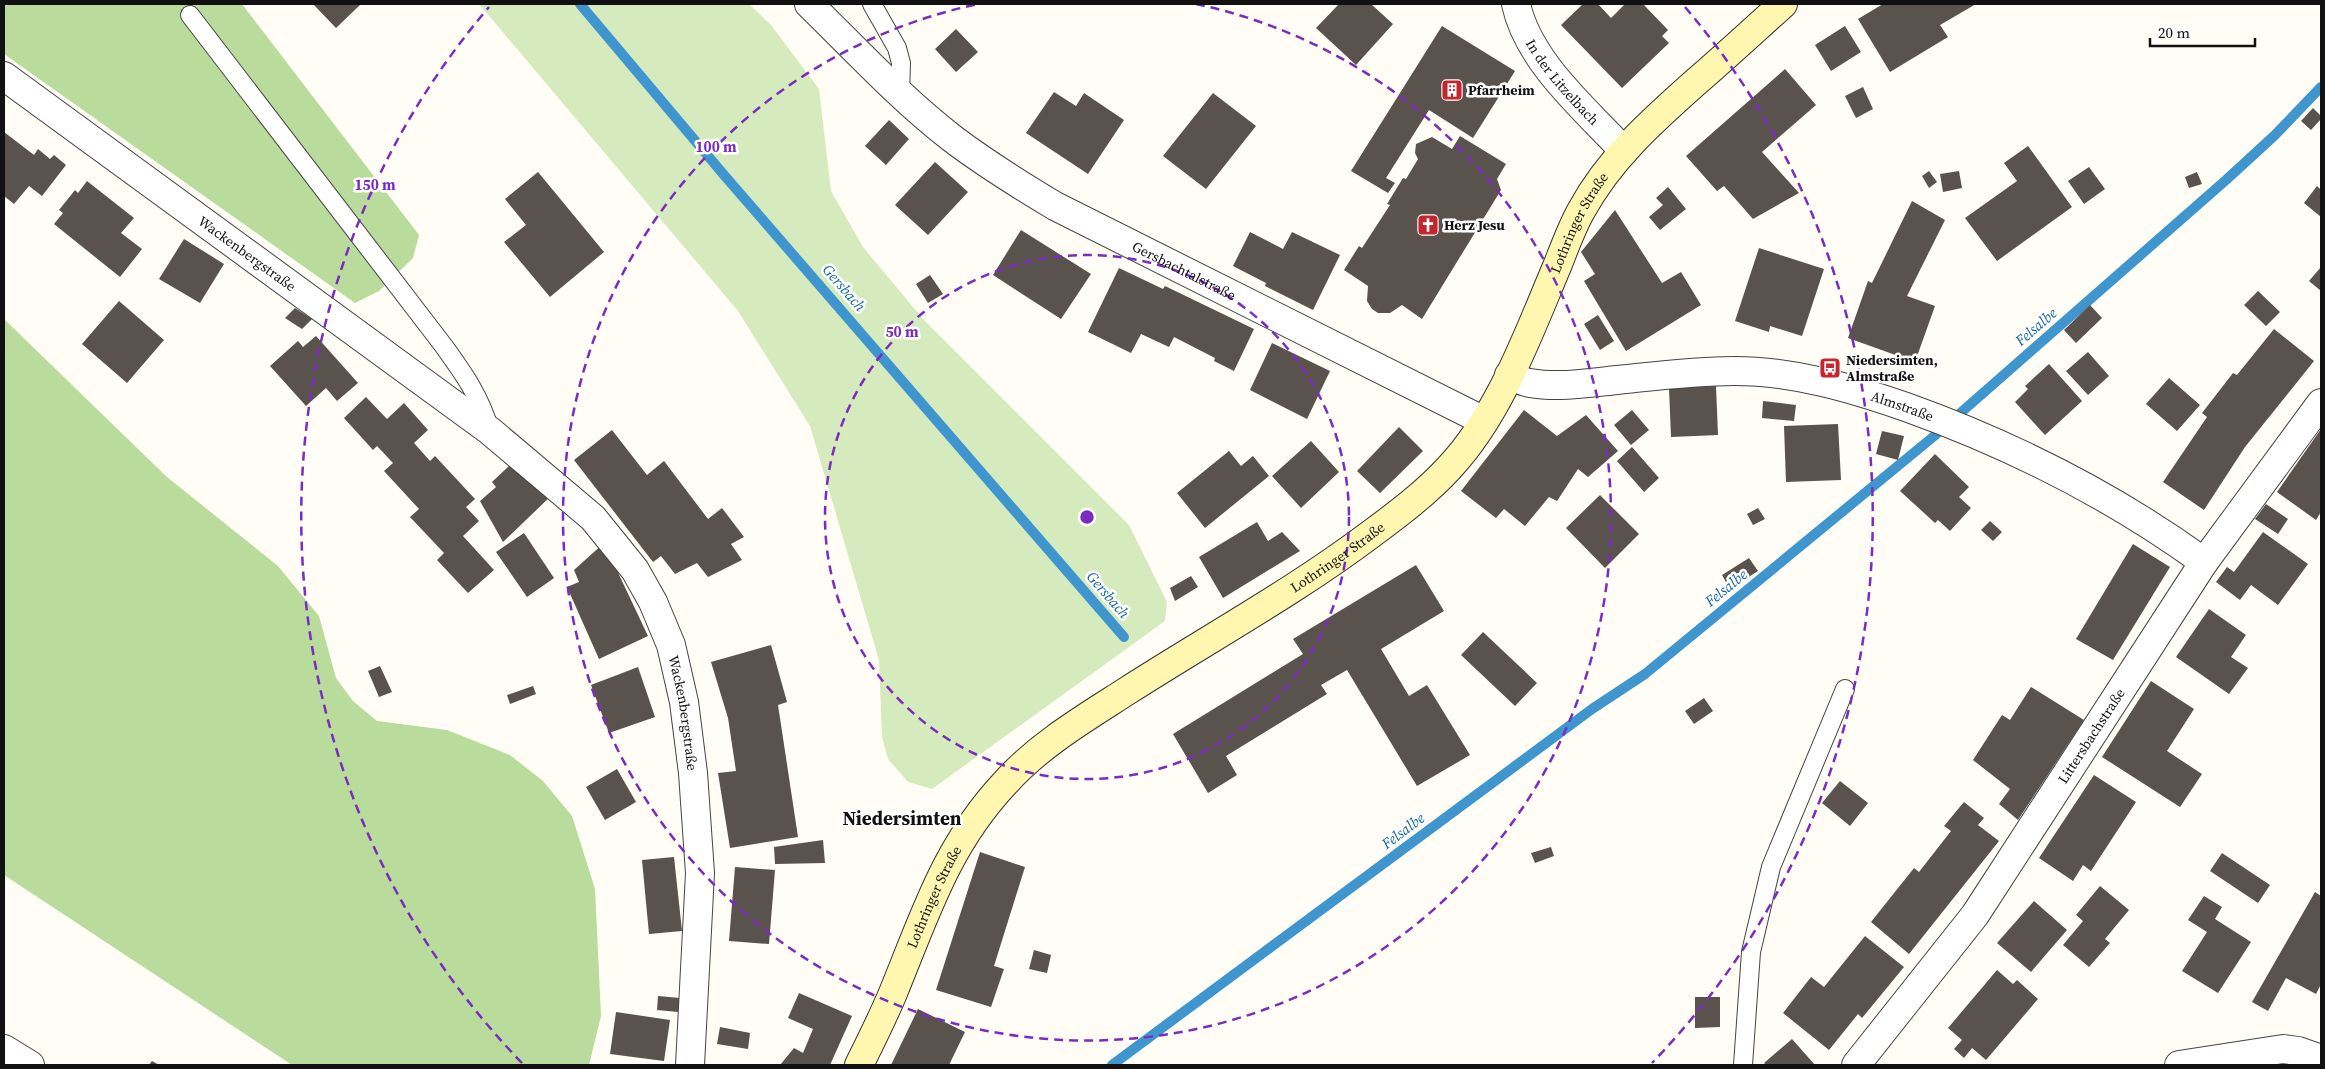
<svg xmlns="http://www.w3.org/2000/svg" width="2325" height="1069" font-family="'Source Serif 4',serif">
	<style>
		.green { fill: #d5ebbd }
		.forest { fill: #b9dc9c }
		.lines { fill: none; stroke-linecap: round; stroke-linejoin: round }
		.stream { stroke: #3f96cf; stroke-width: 10 }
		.building { fill: #5a524d }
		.lane-casing { stroke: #444; stroke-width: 20 }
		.street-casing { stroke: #444; stroke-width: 30 }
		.secondary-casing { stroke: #333; stroke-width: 30 }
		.lane { stroke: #fff; stroke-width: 18 }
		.street { stroke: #fff; stroke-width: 28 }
		.secondary { stroke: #fff6b0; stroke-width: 28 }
		.ring { fill: none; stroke: #7b2cbf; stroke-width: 2.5; stroke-dasharray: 9 6 }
		.labels { text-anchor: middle; stroke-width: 5; stroke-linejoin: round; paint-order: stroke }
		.street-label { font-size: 14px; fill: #111; stroke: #fff }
		.poi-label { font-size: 14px; font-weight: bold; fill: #111; stroke: #fff; text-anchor: start }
		.water-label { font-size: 15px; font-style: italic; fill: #1768a6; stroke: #fff }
		.district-label { font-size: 19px; font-weight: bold; fill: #111; stroke: #fff }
		.centre { fill: #7b2cbf; stroke: #fff; stroke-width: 2.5 }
		.ring-label { font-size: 15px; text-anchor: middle; font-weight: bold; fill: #7b2cbf; stroke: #fff; stroke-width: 5; stroke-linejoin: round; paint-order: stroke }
	</style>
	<rect width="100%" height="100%" fill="#fffdf5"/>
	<!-- green -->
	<path class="green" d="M479 4H749L771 25 819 89 831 191 863 247 923 319 1129 525 1167 602 1165 621 932 789 908 782 888 759 882 737 879 660 810 426 738 311Z"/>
	<!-- forest -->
	<path class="forest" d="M4 4H242L419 235 413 258 379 291 355 303 4 54Z
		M4 319 167 477 278 566 319 616 336 678 353 701 377 721 447 730 510 755 543 781 572 816 595 889 601 1016 589 1065H292L4 875Z"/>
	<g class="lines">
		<!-- stream -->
		<path class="stream" d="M580 4 724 175 1124 637
			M1112 1065 1592 709 1645 674 1933 437 2226 180 2275 135 2321 87"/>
	</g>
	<!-- building -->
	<path class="building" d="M313 4H361L336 28Z
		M1339 4H1371L1393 24 1356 65 1316 28Z
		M1583 4H1598L1611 18 1625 4H1643L1668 30 1662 36 1669 43 1622 88 1561 25Z
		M1883 4H1976L1940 25 1948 37 1890 72 1858 19Z
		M1442 26 1515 71 1473 138 1429 110 1386 178 1395 183 1388 193 1351 171Z
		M1845 26 1861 52 1831 71 1815 45Z
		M956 29 978 52 956 72 935 49Z
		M1785 69 1816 105 1762 152 1799 193 1753 219 1724 186 1717 191 1686 156Z
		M1863 87 1873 109 1856 118 1845 96Z
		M1054 92 1076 106 1084 93 1124 120 1088 174 1026 133Z
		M1213 93 1256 126 1206 189 1163 156Z
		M2313 108 2321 116V119L2311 130 2301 121Z
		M889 120 909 139 886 165 865 146Z
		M4 132 34 155 38 149 50 159 54 155 66 165 42 196 29 186 14 204 4 196Z
		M1460 136 1506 164 1497 179 1501 190 1422 319 1402 305 1390 313H1378L1372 309 1367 301 1368 286 1344 270 1359 246 1362 248 1390 205 1387 204 1403 178 1406 179 1418 159 1415 153 1416 144 1432 137 1452 149Z
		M2028 146 2072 207 1997 261 1965 218 2017 181 2004 163Z
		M935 162 968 192 928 235 895 205Z
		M2089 167 2105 189 2084 204 2068 181Z
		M1929 171 1937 182 1929 188 1922 176Z
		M1959 171 1962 188 1943 192 1940 174Z
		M538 172 604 252 550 297 504 242 526 225 505 199Z
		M2197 172 2202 184 2189 188 2185 177Z
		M87 181 134 218 121 233 142 249 120 277 54 224 63 213 59 210 75 190 78 193Z
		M2317 186 2321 190V217L2304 203Z
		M1668 187 1686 209 1660 230 1649 217 1663 205 1656 198Z
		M1912 201 1945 220 1907 296 1935 306 1915 362 1848 338 1868 281 1872 283Z
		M1615 210 1662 283 1681 272 1701 305 1626 351 1584 281 1595 274 1581 252Z
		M1021 230 1091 274 1061 319 993 275Z
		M1250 232 1283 249 1292 232 1340 255 1313 310 1265 286 1266 283 1233 266Z
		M184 239 224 264 200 303 159 279Z
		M1759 248 1824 269 1802 336 1770 326 1769 332 1735 321Z
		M2321 267V291L2309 281Z
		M1119 268 1163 289 1165 286 1254 329 1234 371 1214 361 1215 358 1174 337 1169 347 1141 334 1131 353 1088 332Z
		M930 275 943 294 928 303 916 284Z
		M2258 291 2280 312 2266 326 2244 305Z
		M119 301 164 340 127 383 82 344Z
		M2090 305 2102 318 2076 343 2064 330Z
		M295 308 312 319 302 329 285 318Z
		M1598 315 1614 341 1600 350 1584 324Z
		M2274 329 2314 361 2245 447 2204 510 2163 482 2207 417 2202 413 2233 373 2237 375Z
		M316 336 358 383 337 401 326 388 306 406 270 366 298 341 303 347Z
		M1272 343 1330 371 1307 419 1250 390Z
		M2088 352 2109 376 2088 395 2066 371Z
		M2049 364 2082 401 2045 435 2015 402 2028 389 2025 386Z
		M2169 378 2200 405 2177 431 2146 404Z
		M1716 386 1718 435 1671 437 1669 388Z
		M366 397 387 419 404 403 428 430 414 443 430 461 435 456 475 499 466 507 479 521 463 536 494 570 468 593 437 560 444 553 410 517 419 509 384 471 393 463 377 446 373 450 344 418Z
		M1763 401 1796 405 1794 421 1762 418Z
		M1524 410 1557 436 1586 415 1618 451 1588 477 1578 469 1557 501 1549 497 1525 526 1504 509 1496 518 1461 491Z
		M1632 410 1649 430 1631 445 1614 425Z
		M1838 424 1841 480 1786 482 1784 426Z
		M1399 427 1423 451 1380 493 1357 471Z
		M2321 429V512L2316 520 2277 492Z
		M612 430 647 475 664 461 708 519 722 508 744 537 731 544 742 560 708 577 697 563 675 574 661 556 653 562 574 460Z
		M1882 431 1904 436 1898 460 1876 454Z
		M1311 441 1339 472 1301 508 1272 476Z
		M1632 447 1659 478 1644 492 1617 461Z
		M1229 451 1241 466 1253 456 1269 476 1205 528 1177 493Z
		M1935 454 1969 487 1959 497 1971 508 1950 531 1938 520 1935 523 1900 491Z
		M512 463 553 494 503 542 480 501 496 487 492 482Z
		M1600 495 1639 534 1605 568 1566 528Z
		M2266 504 2288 519 2278 534 2255 519Z
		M1758 508 1765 519 1753 525 1747 514Z
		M1990 521 2002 532 1993 541 1981 530Z
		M1257 522 1268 541 1282 532 1300 551 1223 598 1199 557Z
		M2263 532 2308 564 2278 605 2251 585 2240 600 2216 582 2227 567 2234 572Z
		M524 533 554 578 527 597 496 552Z
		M604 543 648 636 599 659 567 587 579 582 574 570Z
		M2133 544 2170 567 2113 660 2076 639Z
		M1749 558 1758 571 1730 589 1722 575Z
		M1416 565 1444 611 1381 649 1409 696 1427 685 1470 755 1417 786 1347 670 1321 685 1327 694 1226 756 1237 775 1208 793 1173 734 1303 654 1293 639Z
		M1191 576 1198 587 1175 601 1170 588Z
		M2209 609 2246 635 2231 657 2248 668 2229 694 2176 657Z
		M1483 632 1537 683 1515 706 1461 655Z
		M771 645 787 702 778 705 798 837 730 848 718 773 736 771 728 718 711 662Z
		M380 666 392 692 379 697 368 671Z
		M638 667 655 717 609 733 591 685Z
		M2151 681 2194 709 2167 751 2202 774 2180 807 2102 757Z
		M533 686 536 694 510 704 507 695Z
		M2031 687 2084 720 2018 820 1999 804 2010 789 1973 760 2002 715 2010 720Z
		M1704 698 1713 711 1694 724 1685 711Z
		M617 769 636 802 605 820 586 787Z
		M2094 775 2136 802 2091 871 2083 865 2073 881 2039 858Z
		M1840 781 1868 803 1850 826 1822 803Z
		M1964 802 1984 818 1978 825 1999 841 1909 954 1871 922 1914 868 1919 872 1951 831 1944 826Z
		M823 840 825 863 775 864 774 847Z
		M1551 847 1554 856 1535 863 1531 853Z
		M980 852 1025 867 994 966 1004 969 991 1007 936 990Z
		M2222 853 2270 885 2258 903 2210 871Z
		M674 857 682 931 649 934 642 860Z
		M735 867 775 870 769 944 729 941Z
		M2100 886 2129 910 2105 939 2110 943 2089 967 2063 945 2083 921 2076 915Z
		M2315 892 2321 896V984L2316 994 2286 978 2268 1011 2252 1002Z
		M2204 896 2222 907 2215 919 2251 942 2218 993 2182 971 2207 932 2188 920Z
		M2034 901 2067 930 2031 972 1997 943Z
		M1865 936 1904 967 1862 1018 1858 1014 1829 1050 1783 1013 1811 977 1824 987Z
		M1034 950 1051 955 1047 973 1029 969Z
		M1997 970 2013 984 2017 980 2038 999 1986 1060 1972 1048 1964 1058 1954 1049 1962 1040 1948 1028Z
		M799 993 852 1016 830 1065H780L794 1048 803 1053 813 1029 788 1018Z
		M658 996 680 998 678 1012 657 1010Z
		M1695 997H1720V1027L1695 1028Z
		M918 1009 965 1032 949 1065H891Z
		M616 1012 670 1020 664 1061 610 1054Z
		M720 1027 750 1033 748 1049 717 1044Z
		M1792 1039 1815 1065H1766L1764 1063Z
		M152 1061 159 1065H149Z"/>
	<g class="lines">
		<!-- lane casing -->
		<g class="lane-casing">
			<path id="lane" d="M872 4 897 48 901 63 900 94
				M190 15 443 345C464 374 480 396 490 431
				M1743 1065 1751 952 1771 867 1845 689"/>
		</g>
		<!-- street casing -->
		<g class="street-casing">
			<g id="street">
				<path id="s1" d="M809 4C856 50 901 99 953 139 986 164 1020 185 1055 206L1484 421"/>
				<path id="s2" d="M1516 4C1528 61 1585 109 1624 151"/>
				<path id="s3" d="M4 76 490 431 593 518 635 570 653 602 671 645 684 702 693 773 700 873 690 1065"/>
				<path id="s4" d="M1509 375C1516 378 1523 382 1530 383 1558 388 1589 383 1617 380 1656 376 1695 371 1734 371 1794 371 1851 388 1906 407 2012 445 2113 496 2204 562"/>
				<path d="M4 1049 30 1065"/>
				<path id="s5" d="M1856 1065 1975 915 2204 562 2321 403"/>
				<path d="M2179 1065 2283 1049 2298 1051 2321 1059"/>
			</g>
		</g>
		<!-- secondary casing -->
		<g class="secondary-casing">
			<g id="secondary">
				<path id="s6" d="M859 1065C871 1041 883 1017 893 993 925 915 946 846 1005 783 1039 745 1085 718 1127 691 1208 639 1294 592 1371 534 1398 514 1426 493 1449 468 1500 414 1529 332 1558 264 1565 246 1572 227 1581 211 1609 159 1653 120 1697 81 1726 56 1754 30 1783 4"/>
			</g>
		</g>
		<!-- lane -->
		<use href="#lane" class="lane"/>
		<!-- street -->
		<use href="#street" class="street"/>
		<!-- secondary -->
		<use href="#secondary" class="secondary"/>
	</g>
	<!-- distance rings -->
	<g class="ring">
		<circle cx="1087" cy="517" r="262"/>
		<path d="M1196 4A524 524 0 1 1 978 4"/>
		<path d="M522 1063A786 786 0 0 1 489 7M1685 7A786 786 0 0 1 1652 1063"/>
	</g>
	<!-- icons -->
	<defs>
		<g id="building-square" transform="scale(1.125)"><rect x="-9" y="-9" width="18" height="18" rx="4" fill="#c4262e" stroke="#fff"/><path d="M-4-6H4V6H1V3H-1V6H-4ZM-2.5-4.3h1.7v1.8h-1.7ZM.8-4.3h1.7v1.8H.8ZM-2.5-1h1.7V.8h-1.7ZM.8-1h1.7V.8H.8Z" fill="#fff"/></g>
		<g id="church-square" transform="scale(1.125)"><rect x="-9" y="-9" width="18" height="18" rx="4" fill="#c4262e" stroke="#fff"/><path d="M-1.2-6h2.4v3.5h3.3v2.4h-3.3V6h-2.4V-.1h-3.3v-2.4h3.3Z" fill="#fff"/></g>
		<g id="bus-square" transform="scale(1.125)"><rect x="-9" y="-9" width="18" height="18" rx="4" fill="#c4262e" stroke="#fff"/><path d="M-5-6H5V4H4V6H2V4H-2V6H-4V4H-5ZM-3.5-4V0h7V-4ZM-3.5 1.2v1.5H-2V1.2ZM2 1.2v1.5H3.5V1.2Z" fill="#fff"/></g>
	</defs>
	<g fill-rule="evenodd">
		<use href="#building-square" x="1452" y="90"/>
		<use href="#church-square" x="1428" y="225"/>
		<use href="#bus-square" x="1830" y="368"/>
	</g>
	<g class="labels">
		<!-- street labels -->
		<g class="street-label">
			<text dy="5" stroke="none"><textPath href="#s2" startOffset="92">In der Litzelbach</textPath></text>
			<text dy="5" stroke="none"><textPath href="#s6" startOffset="1144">Lothringer Straße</textPath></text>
			<text dy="5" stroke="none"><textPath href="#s3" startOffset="301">Wackenbergstraße</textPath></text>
			<text dy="5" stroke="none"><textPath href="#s1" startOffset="464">Gersbachtalstraße</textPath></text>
			<text dy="5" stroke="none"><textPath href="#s4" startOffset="400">Almstraße</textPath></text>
			<text dy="5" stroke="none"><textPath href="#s6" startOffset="722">Lothringer Straße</textPath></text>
			<text dy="5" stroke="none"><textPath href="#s3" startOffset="956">Wackenbergstraße</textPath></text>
			<text dy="5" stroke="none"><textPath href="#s5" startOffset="405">Littersbachstraße</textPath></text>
			<text dy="5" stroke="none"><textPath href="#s6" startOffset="184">Lothringer Straße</textPath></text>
		</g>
		<!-- poi labels -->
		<g class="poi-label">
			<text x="1468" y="95">Pfarrheim</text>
			<text x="1444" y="230">Herz Jesu</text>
			<text x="1846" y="365">Niedersimten,<tspan x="1846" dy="16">Almstraße</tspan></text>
		</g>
		<!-- water labels -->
		<g class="water-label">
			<text transform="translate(844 288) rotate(49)" y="5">Gersbach</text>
			<text transform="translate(2036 327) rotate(-41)" y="5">Felsalbe</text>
			<text transform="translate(1726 588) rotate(-39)" y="5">Felsalbe</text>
			<text transform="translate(1108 595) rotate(49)" y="5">Gersbach</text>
			<text transform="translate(1403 831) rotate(-37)" y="5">Felsalbe</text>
		</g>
		<!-- district labels -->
		<g class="district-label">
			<text x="902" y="825">Niedersimten</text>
		</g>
	</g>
	<circle cx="1087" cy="517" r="8" class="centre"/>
	<g class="ring-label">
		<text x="716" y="152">100 m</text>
		<text x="375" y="190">150 m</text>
		<text x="902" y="337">50 m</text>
	</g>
	<!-- border -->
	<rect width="2325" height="1069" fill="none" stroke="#111111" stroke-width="10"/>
	<!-- scale -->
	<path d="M2150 38v8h105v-8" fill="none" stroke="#111111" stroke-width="2.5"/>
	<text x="2158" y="38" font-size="15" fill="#111111" stroke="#ffffff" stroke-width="4" paint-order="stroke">20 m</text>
</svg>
